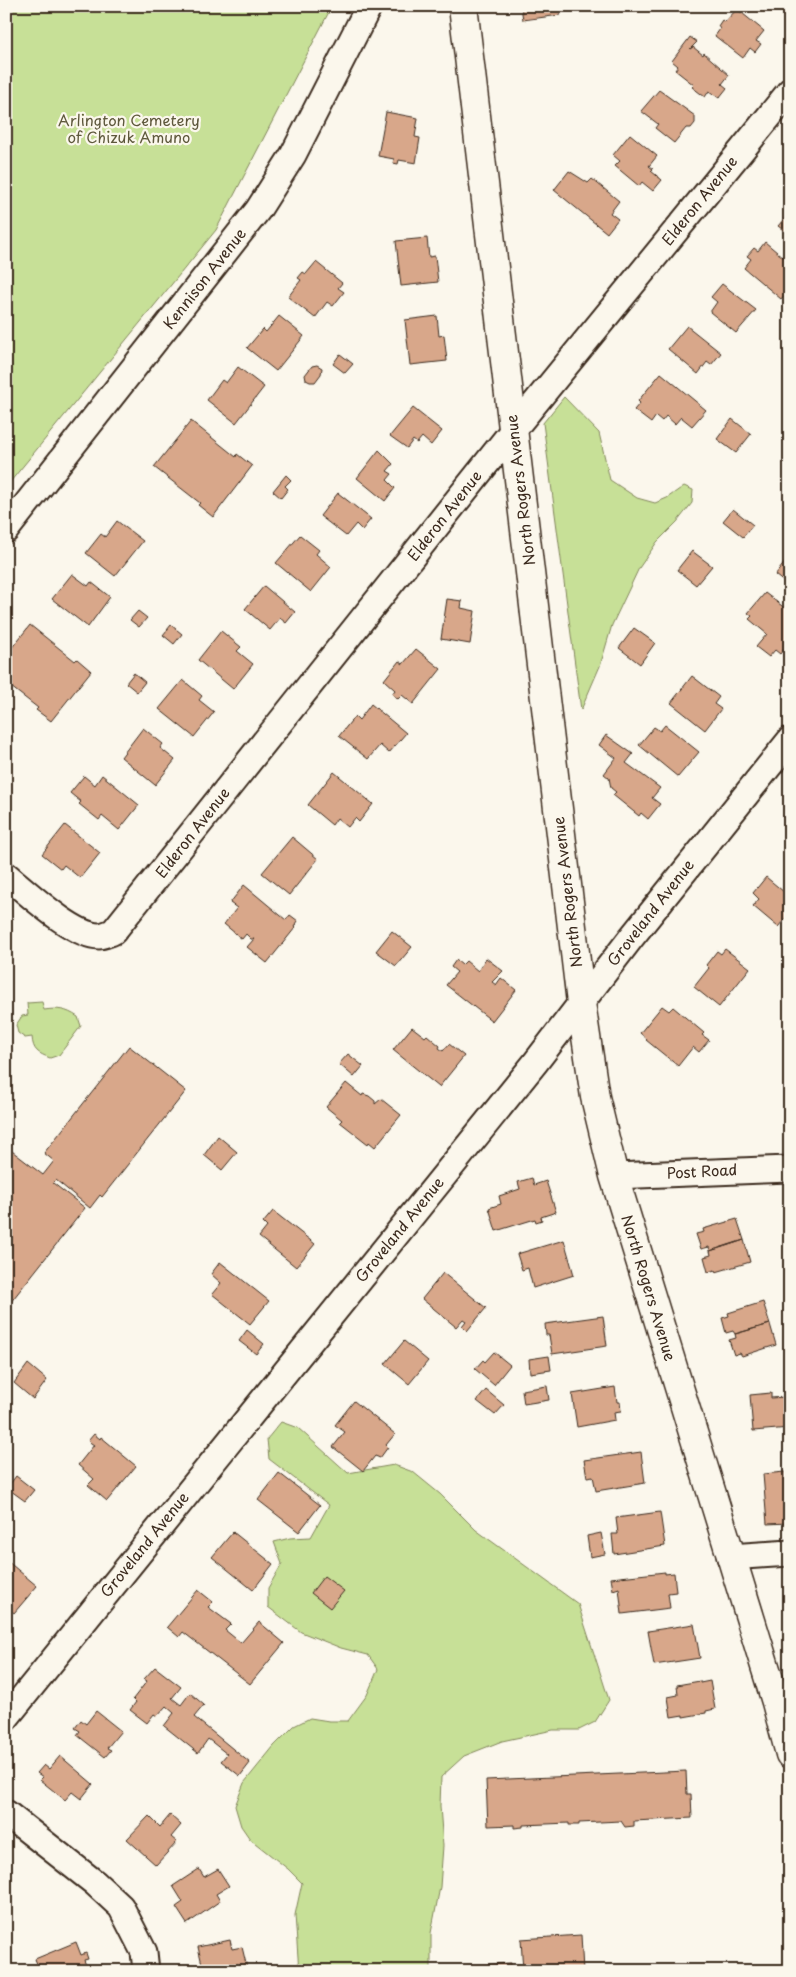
<svg xmlns="http://www.w3.org/2000/svg" width="796" height="1977" font-family="'Playpen Sans',sans-serif">
	<style>
		.green { fill: #c7e097; stroke: #81855a }
		.building { fill: #d8a78a; stroke: #3b2a1e }
		.lines { fill: none; stroke-linecap: round; stroke-linejoin: round }
		.street-casing { stroke: #3b2a1e; stroke-width: 29 }
		.secondary-casing { stroke: #3b2a1e; stroke-width: 31 }
		.street { stroke: #fbf7ec; stroke-width: 25 }
		.secondary { stroke: #fbf7ec; stroke-width: 28 }
		.labels { text-anchor: middle; stroke-width: 4.5; stroke-linejoin: round; paint-order: stroke }
		.park-label { font-size: 15px; fill: #5e583c; stroke: #fbf7ec }
		.street-label { font-size: 15px; fill: #3b2a1e; stroke: #fbf7ec }
	</style>
	<rect width="100%" height="100%" fill="#fbf7ec"/>
	<filter id="ink" filterUnits="userSpaceOnUse"><feTurbulence type="fractalNoise" baseFrequency=".02" numOctaves="2"/><feDisplacementMap in="SourceGraphic" scale="10" xChannelSelector="R" yChannelSelector="G"/><feConvolveMatrix kernelMatrix="1 2 1 2 8 2 1 2 1" color-interpolation-filters="sRGB"/></filter>
	<g filter="url(#ink)">
		<!-- green -->
		<path class="green" d="M6 6H332L216 230 6 487Z
			M564 397 599 433 610 480 637 498 655 503 667 498 684 486 693 490 692 503 677 522 657 542 639 568 612 625 600 666 581 710 543 423Z
			M42 1002 44 1010C58 1008 66 1009 78 1017L81 1026 59 1055 50 1058C38 1053 33 1051 32 1037L25 1038 18 1033 16 1025 22 1016 28 1015 27 1003Z
			M281 1422 298 1428 348 1473 394 1465 413 1472 440 1494 476 1530 578 1604 609 1700 595 1722 579 1730H553L502 1741 464 1756 441 1777 440 1806 443 1846 440 1887 431 1933V1971H299L295 1915 302 1883 288 1869 250 1839 241 1826 235 1806 244 1783 274 1746 294 1726 310 1718 329 1721H348L367 1695 378 1669 368 1655 341 1648 301 1632 268 1607V1588L282 1564 274 1542 290 1538 311 1537 329 1505 269 1459 267 1439Z"/>
		<!-- building -->
		<path class="building" d="M521 6H559L560 15 523 20Z
			M737 9 764 31 756 41 761 44 755 52 750 48 743 58 715 36 720 29 718 26 722 20 725 22Z
			M690 37 697 42 690 49 693 47 703 55 704 53 729 75 722 84 727 88 719 98 709 91 705 97 692 87 694 85 675 70 678 66 672 61Z
			M659 90 695 116V123L691 128H686L674 143 655 128 658 124 641 111Z
			M386 112 418 118 415 137 420 138 416 163 399 160 398 164 393 163 394 159 378 156Z
			M630 134 657 156 649 166 653 169 651 171 662 180 653 191 642 182 639 186 615 166 620 161 613 155Z
			M569 171 588 183 592 179 619 201 610 213 618 219 607 233 554 190Z
			M790 212V235L778 226Z
			M427 238 429 257 435 256 438 282 401 286 396 241Z
			M765 242 790 263V289L781 299 744 268 751 259 747 256 754 248 758 251Z
			M316 262 342 283 338 288 344 292 333 306 327 302 315 318 288 297 301 280 298 278 303 272 306 274Z
			M722 284 756 310 736 333 710 312 717 302 711 297Z
			M279 316 304 336 276 371 247 348 263 329 266 332Z
			M437 316 439 336 444 335 447 361 410 365 405 320Z
			M687 326 721 353 711 365 707 362 698 374 668 349Z
			M340 354 353 364 345 373 333 364Z
			M317 365 322 368 321 374 315 382H310L306 380 305 375 312 366Z
			M238 367 264 387 236 423 207 400 222 380 226 383Z
			M661 373 706 410 692 426 681 417 675 424 666 416 662 421 656 416 651 423 634 410 640 403 638 401Z
			M413 408 442 431 431 445 422 437 417 443 413 440 407 448 390 436Z
			M732 419 751 434 736 453 717 439Z
			M191 421 236 457 237 454 252 466 213 517 198 505 200 503 154 467Z
			M379 450 393 464 387 471 392 474 387 480 395 488 385 501 357 478Z
			M286 475 291 480 285 486 288 489 281 498 273 491Z
			M338 493 371 519 362 530 356 524 346 536 320 516Z
			M733 509 753 525 743 537 723 521Z
			M117 521 143 541 115 576 86 553 101 534 105 537Z
			M300 535 319 550 316 554 331 567 311 592 276 563Z
			M692 551 712 566 696 585 677 570Z
			M786 561 790 564V587L775 575Z
			M72 574 88 586 91 582 110 597 88 627 52 599Z
			M264 586 295 612 286 623 280 618 270 630 245 609Z
			M765 593 790 612V642L780 654 775 650 769 657 756 647 767 634 749 619 752 616 748 613Z
			M447 599 462 601 461 608 475 611 470 644 441 639Z
			M138 611 147 618 139 627 130 620Z
			M30 625 75 661 77 659 91 671 51 721 36 710 38 708 6 683V655Z
			M171 625 182 634 174 644 163 635Z
			M634 628 655 643 640 664 619 648Z
			M221 631 241 647 237 651 253 664 233 689 198 660Z
			M416 649 441 669 413 704 402 695 398 699 392 694 395 690 384 680 399 661 403 664Z
			M134 673 145 682 137 692 126 683Z
			M692 676 719 697 714 704 721 709 705 730 671 703Z
			M183 680 202 696 199 700 214 712 194 737 159 709Z
			M371 704 406 733 389 753 380 745 368 759 339 736 355 716 359 720Z
			M665 725 699 752 678 777 639 745 654 727 660 731Z
			M143 728 163 744 160 748 175 760 155 785 121 757Z
			M606 735 633 754 626 763 660 788 652 798 660 804 648 819 641 813 639 816 613 795 616 792 611 788 609 778 604 774 616 758 599 745Z
			M334 772 373 804 359 822 355 818 348 827 337 818 332 825 308 805Z
			M102 775 139 805 119 830 102 816 99 820 79 804 81 802 70 793 84 776 95 785Z
			M65 825 100 853 80 878 64 865 61 869 42 854Z
			M292 837 318 859 289 895 262 873Z
			M766 877 790 897V916L788 915 778 927 753 906 759 899 753 893Z
			M244 885 286 920 290 915 298 921 294 927 295 928 267 963 247 947 254 939H251L246 934 242 939 224 924 237 908 230 903Z
			M392 931 412 947 396 966 376 951Z
			M725 949 750 968 719 1007 694 987 709 968 706 965 717 951 721 954Z
			M486 958 503 971 492 982 496 985 501 978 516 990 492 1021 446 985 457 972 451 967 456 960 462 965 466 961 478 971Z
			M662 1006 669 1011 673 1007 704 1033 702 1035 709 1040 699 1052 693 1047 678 1066 646 1040 647 1039 640 1033Z
			M412 1027 425 1037 427 1035 440 1046 439 1048 443 1051 449 1044 464 1056 439 1087 393 1050Z
			M129 1046 186 1091 102 1197 100 1195 90 1208 56 1180 53 1183 85 1208 6 1308V1151L8 1148 43 1175 54 1161 44 1153Z
			M348 1054 363 1066 354 1077 339 1064Z
			M346 1083 362 1096 363 1094 369 1096 375 1101V1104L381 1099 401 1115 375 1147 369 1142 368 1144 340 1122 342 1120 326 1107Z
			M218 1136 237 1152 222 1170 204 1155Z
			M532 1178 534 1185 546 1181 556 1212 541 1217 542 1220 536 1222 535 1219 496 1231 489 1208 501 1204 499 1196 520 1189 518 1182Z
			M273 1211 315 1244 296 1267 259 1237 267 1227 263 1223Z
			M737 1219 744 1240 710 1251 709 1247 701 1249 696 1234 704 1232 703 1229Z
			M564 1240 574 1275 533 1288 528 1268 522 1270 517 1254Z
			M744 1240 750 1262 716 1272 715 1270 708 1272 704 1257 711 1255 710 1251Z
			M220 1262 269 1301 250 1324 212 1294 221 1283 211 1274Z
			M443 1273 486 1308 467 1331 462 1326 466 1321 463 1319 456 1327 422 1299Z
			M763 1302 770 1324 735 1334 733 1331 726 1333 722 1318 729 1316 728 1313Z
			M603 1316 607 1346 552 1354 549 1335H546L545 1324Z
			M770 1324 776 1345 742 1356 740 1353 734 1355 729 1340 736 1338 735 1334Z
			M247 1330 264 1344 256 1354 239 1341Z
			M404 1341 428 1361 409 1384 385 1364Z
			M494 1352 510 1365 494 1385 475 1369 483 1360 485 1362Z
			M549 1356 551 1370 530 1373 529 1359Z
			M28 1364 47 1380 33 1399 14 1383Z
			M547 1386 549 1400 524 1404 522 1390Z
			M615 1387 617 1402H620L621 1411 614 1412 615 1420 577 1427 572 1394Z
			M486 1390 504 1405 495 1415 477 1401Z
			M790 1392V1428L753 1431 750 1395 771 1393V1398L785 1397V1393Z
			M354 1401 395 1434 386 1445 388 1447 380 1458 375 1456 363 1471 333 1447 345 1432 335 1425Z
			M94 1434 100 1439 101 1437 136 1466 107 1501 88 1485 94 1479 78 1465 94 1445 88 1441Z
			M641 1452 645 1483 596 1491 593 1476 587 1477 584 1460Z
			M785 1472V1480L790 1479 789 1523 767 1524 763 1474Z
			M279 1473 320 1505 299 1532 258 1500Z
			M16 1476 34 1490 25 1501 7 1488Z
			M660 1512 665 1546 614 1554 612 1534H618L616 1518Z
			M233 1532 273 1564 253 1590 212 1557Z
			M601 1533 605 1554 590 1557 587 1536Z
			M6 1560 37 1586 14 1613 6 1607Z
			M665 1572V1574L674 1573 676 1592 668 1593 670 1608 622 1614 619 1588 613 1590 611 1578Z
			M324 1576 344 1591 330 1608 311 1593Z
			M198 1590 213 1602 208 1607 231 1624 225 1630 241 1643 259 1622 284 1643 250 1684 183 1632 179 1637 167 1627Z
			M694 1624 700 1658 654 1665 648 1631Z
			M155 1667 181 1687 172 1698 181 1705 190 1693 204 1705 194 1717 250 1763 240 1776 221 1761 227 1754 208 1739 198 1753 164 1726 174 1713 166 1706 157 1716 154 1714 147 1723 130 1710 136 1702 133 1699 147 1681 144 1679Z
			M700 1681V1683L710 1681 715 1709 706 1711V1713L683 1717V1715L671 1717 668 1697 678 1695 677 1685Z
			M96 1711 121 1731 107 1748 111 1750 105 1757 77 1735 80 1731 75 1728 81 1720 86 1724Z
			M60 1756 93 1784 81 1799 72 1792 65 1800 40 1780 43 1777 37 1773 44 1765 49 1769Z
			M686 1771 687 1794H691L692 1818 634 1821V1826L625 1827 621 1821 579 1823V1825H569V1823L523 1825V1827L514 1828V1825L488 1826 486 1780Z
			M170 1815 181 1825 171 1837 177 1842 156 1865 127 1839 149 1816 160 1827Z
			M199 1869 204 1877 218 1869 229 1886 216 1894 220 1901 187 1924 176 1907 183 1902 173 1886Z
			M581 1935 583 1971H523L521 1939Z
			M230 1940 232 1949 242 1947 247 1968 236 1971H198L197 1965 202 1964 198 1947Z
			M76 1942 81 1955 86 1953 88 1959 84 1960 88 1971H40L35 1959Z
			M511 1963V1971H466V1966Z"/>
		<g class="lines">
			<!-- street casing -->
			<g class="street-casing">
				<path id="street" d="M6 530 258 210 293 155 369 6
					M6 875C27 892 73 936 99 936 103 936 109 933 113 932L514 429 790 91
					M614 1176 790 1169
					M730 1557 790 1553
					M6 1718 535 1063 631 938 790 740
					M6 1813 95 1883 121 1907 144 1952 146 1971"/>
			</g>
			<!-- secondary casing -->
			<g class="secondary-casing">
				<path id="secondary" d="M463 6 581 1003 595 1097 614 1176 776 1702 790 1754"/>
			</g>
			<!-- street -->
			<use href="#street" class="street"/>
			<!-- secondary -->
			<use href="#secondary" class="secondary"/>
		</g>
	</g>
	<g class="labels">
		<!-- park labels -->
		<g class="park-label">
			<text x="129" y="126">Arlington Cemetery<tspan x="129" dy="17">of Chizuk Amuno</tspan></text>
		</g>
		<!-- street labels -->
		<g class="street-label">
			<text transform="translate(700 201) rotate(-51)" y="5">Elderon Avenue</text>
			<text transform="translate(205 279) rotate(-52)" y="5">Kennison Avenue</text>
			<text transform="translate(521 490) rotate(-97)" y="5">North Rogers Avenue</text>
			<text transform="translate(445 516) rotate(-52)" y="5">Elderon Avenue</text>
			<text transform="translate(193 833) rotate(-52)" y="5">Elderon Avenue</text>
			<text transform="translate(568 892) rotate(-97)" y="5">North Rogers Avenue</text>
			<text transform="translate(651 913) rotate(-52)" y="5">Groveland Avenue</text>
			<text transform="translate(702 1172) rotate(-3)" y="5">Post Road</text>
			<text transform="translate(400 1230) rotate(-51)" y="5">Groveland Avenue</text>
			<text transform="translate(648 1288) rotate(73)" y="5">North Rogers Avenue</text>
			<text transform="translate(145 1545) rotate(-51)" y="5">Groveland Avenue</text>
		</g>
	</g>
	<!-- margin -->
	<rect width="796" height="1977" fill="none" stroke="#fbf7ec" stroke-width="25"/>
	<rect x="12" y="12" width="771" height="1952" fill="none" stroke="#3b2a1e" stroke-width="2" filter="url(#ink)"/>
</svg>
